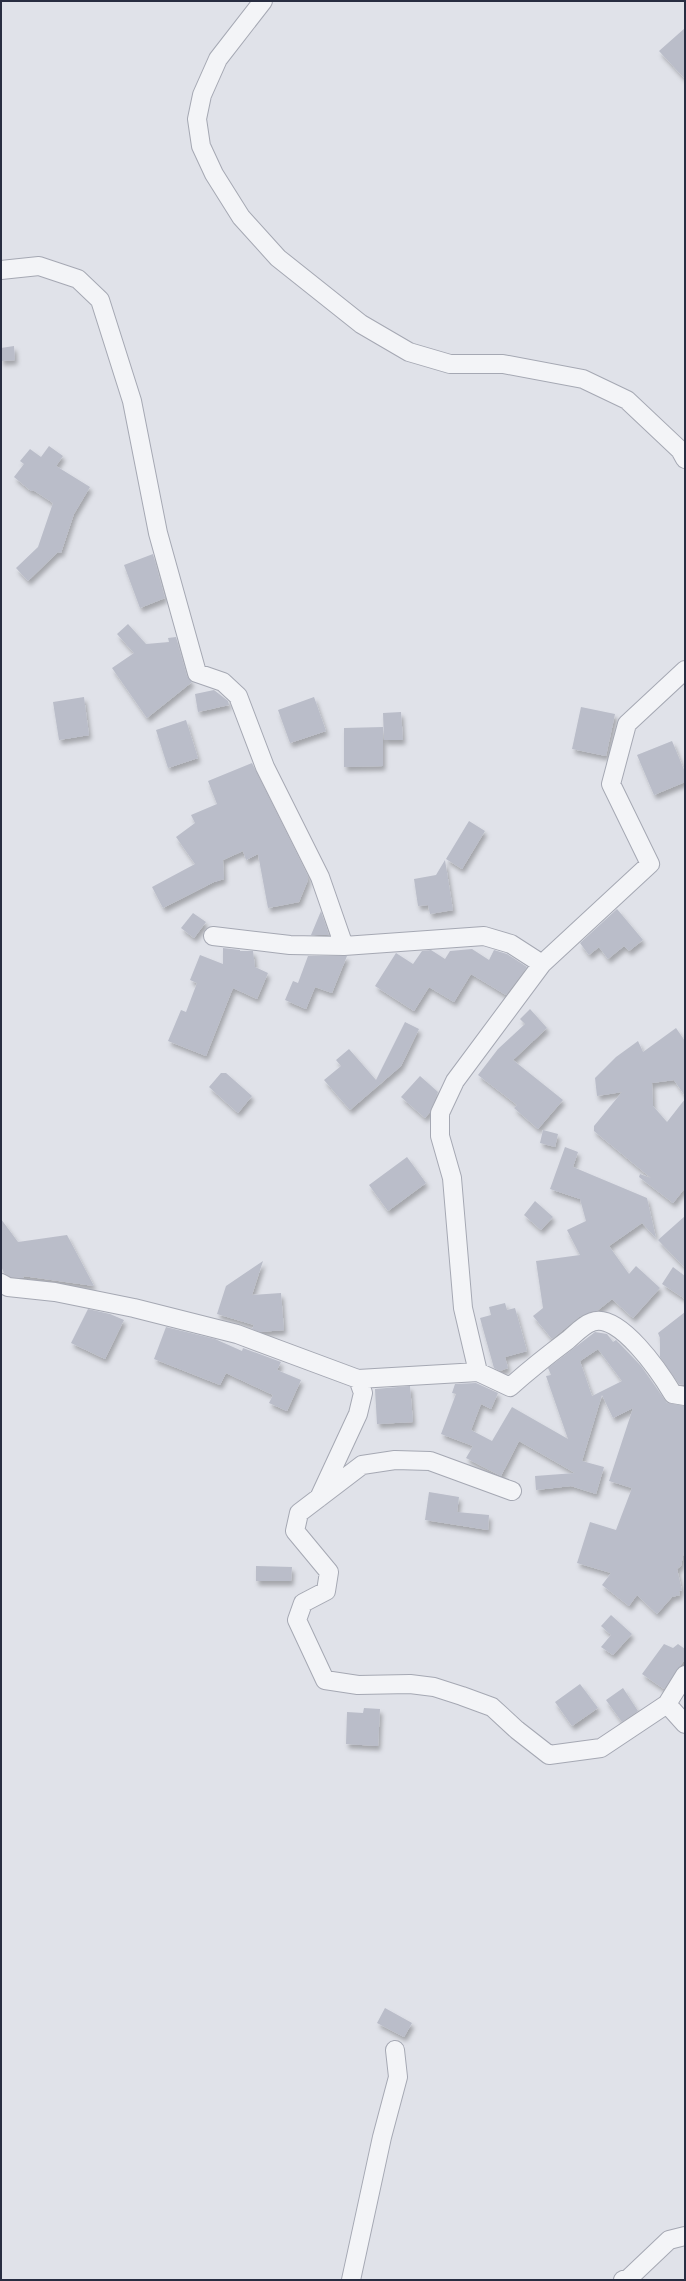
<svg xmlns="http://www.w3.org/2000/svg" width="686" height="2281" font-family="'Titillium Web',sans-serif">
	<style>
		.building { fill: #babdc9; fill-rule: evenodd; filter: url(#shadow) }
		.lines { fill: none; stroke-linecap: round; stroke-linejoin: round }
		.minor-casing { stroke: #a5a8b3; stroke-width: 20 }
		.minor { stroke: #f3f4f7; stroke-width: 18 }
	</style>
	<defs>
		<filter id="shadow"><feDropShadow dx="2.5" dy="4.5" stdDeviation="2" flood-color="#0004"/></filter>
	</defs>
	<rect width="100%" height="100%" fill="#e0e2e9"/>
	<!-- building -->
	<path class="building" d="M685 28V79L659 51Z
		M14 346 15 360 1 361V348Z
		M49 446 63 456 56 466 90 487 74 514 61 553 58 552 28 581 16 568 38 547 53 503 33 490 31 491 14 477 24 464 20 461 30 449 41 457Z
		M153 554 165 598 140 608 124 565Z
		M128 624 146 644 169 642 168 638 176 637 187 676 192 682 147 718 112 668 134 653 117 634Z
		M214 690 228 701 229 705 198 712 195 694Z
		M84 697 89 735 59 740 53 702Z
		M314 697 326 731 290 743 278 710Z
		M581 707 615 714 606 756 572 749Z
		M401 712 403 740H384L383 713Z
		M186 720 198 758 168 768 156 730Z
		M383 727V766L344 767V728Z
		M672 741 685 772V782L654 795 637 755Z
		M252 763 308 876V880L299 902 268 908 258 854 246 860 243 851 223 860 224 879 214 882 163 908 152 887 195 864 176 837 195 823 191 815 217 804 208 781Z
		M469 821 485 831 462 869 446 859Z
		M445 860 453 910 430 914 428 905 418 906 414 879 436 875Z
		M617 909 643 940 629 951 624 946 608 959 599 947 589 955 580 943Z
		M321 911 329 935H311Z
		M193 913 206 922 194 938 181 928Z
		M223 948 240 950V951H253L255 967 268 973 257 999 233 988 206 1056 168 1041 181 1010 186 1012 197 983 190 980 200 955 223 964Z
		M472 949 489 960 494 950 507 954 527 967 506 995 471 974 454 1002 429 987 414 1011 375 986 396 953 413 964 422 951 431 950 445 959 450 951Z
		M308 956H347L332 993 315 987 306 1009 285 1000 293 981 298 983Z
		M530 1009 547 1028 513 1060 563 1100 538 1129 514 1108 517 1105 478 1075 498 1049 525 1024 520 1019Z
		M405 1022 419 1029 401 1066 350 1110 324 1080 341 1066 336 1060 349 1049 376 1080Z
		M676 1028 685 1041V1096L674 1080 652 1083 653 1106 667 1122 685 1099V1188L673 1203 639 1177 640 1174 651 1178 594 1131V1126L622 1092 597 1096 595 1078 616 1057 638 1041 643 1052Z
		M221 1073H226L252 1096 238 1113 209 1087Z
		M420 1076 438 1092 430 1112 425 1118 401 1097Z
		M543 1130 558 1134 555 1147 540 1143Z
		M565 1147 578 1152 573 1167 647 1198 656 1238 642 1223 609 1246 629 1274 636 1266 660 1288 633 1318 612 1299 597 1311 579 1317 552 1339 533 1316 543 1308 536 1261 580 1255 567 1230 586 1221 580 1199 550 1189Z
		M407 1157 426 1183 388 1211 369 1185Z
		M535 1201 553 1217 541 1230 524 1215Z
		M685 1216V1268L658 1240Z
		M1 1219 18 1242 67 1235 94 1286 23 1276 24 1278 11 1277 4 1273 1 1266Z
		M263 1261 252 1295 281 1293 284 1330 260 1332 252 1329 254 1325 217 1314 226 1286Z
		M673 1267 685 1276V1299L662 1284Z
		M505 1303 507 1310 515 1308 527 1351 505 1357 508 1368 500 1371 494 1368 480 1318 491 1315 489 1307Z
		M88 1309 110 1314 124 1320 105 1359 71 1343Z
		M685 1312V1385L679 1384 660 1357V1338L658 1333Z
		M166 1327 215 1339 242 1351 243 1348 281 1362 277 1370 301 1380 287 1411 269 1403 273 1395 226 1373 220 1385 154 1359Z
		M595 1332 607 1334 613 1342 616 1340 619 1343 641 1366 667 1403 685 1406V1546L681 1566 677 1569 682 1590 679 1591 680 1595 672 1597 657 1614 637 1595 629 1606 602 1585 611 1573 577 1563 590 1522 616 1530 632 1488 609 1481 633 1408 613 1418 602 1395 582 1461 604 1467 596 1494 571 1486 536 1490 535 1476 575 1473 519 1441 501 1476 466 1458 473 1446 441 1434 456 1394 452 1393 455 1384 476 1383 498 1393 491 1409 481 1404 471 1430 492 1441 512 1407 568 1439 546 1376 551 1375 548 1368ZM598 1349 622 1381 592 1396 580 1361Z
		M410 1386 413 1422 377 1424 375 1389Z
		M429 1492 459 1497 457 1512 489 1515 488 1530 425 1520Z
		M256 1566 292 1567 291 1581H256Z
		M611 1615 632 1634 613 1655 601 1647 611 1635 601 1626Z
		M664 1644 673 1648 678 1644 685 1649V1659L664 1689 642 1674Z
		M580 1684 598 1708 572 1726 555 1702Z
		M623 1688 638 1711 622 1722 606 1700Z
		M364 1708 380 1709 378 1746 346 1744 347 1712 363 1713Z
		M385 2008 412 2023 404 2037 377 2023Z"/>
	<g class="lines">
		<!-- minor casing -->
		<g class="minor-casing">
			<path id="minor" d="M263 1 218 59 202 95 197 119 201 146 214 174 241 217 278 258 361 324 409 352 450 364H503L583 379 627 400 680 450 685 459
				M1 270 39 266 78 279 100 300 132 401 158 533 197 673 223 682 238 696 265 767 320 877 344 946
				M213 936 290 945 344 946 484 936 511 944 542 964 455 1081 440 1113V1136L452 1178 463 1308 478 1372
				M542 964 650 864 611 784 627 724 685 670
				M1 1283 8 1287 55 1292 134 1308 237 1334 358 1379 478 1372 510 1387C529 1370 548 1355 568 1340 575 1334 583 1325 592 1322 619 1311 661 1374 673 1394L685 1396
				M512 1491 430 1461 395 1460 362 1465 299 1513 295 1531 329 1572 326 1591 303 1603 297 1620 325 1680 358 1685 410 1684 434 1687 462 1696 492 1707 517 1730 549 1755 601 1748 667 1704 685 1675
				M319 1498 358 1414 363 1393 358 1379
				M667 1704 685 1724
				M351 2280 382 2137 398 2077 395 2050
				M623 2280 629 2278 669 2240 685 2236"/>
		</g>
		<!-- minor -->
		<use href="#minor" class="minor"/>
	</g>
	<!-- border -->
	<rect width="686" height="2281" fill="none" stroke="#282d41" stroke-width="4"/>
</svg>
